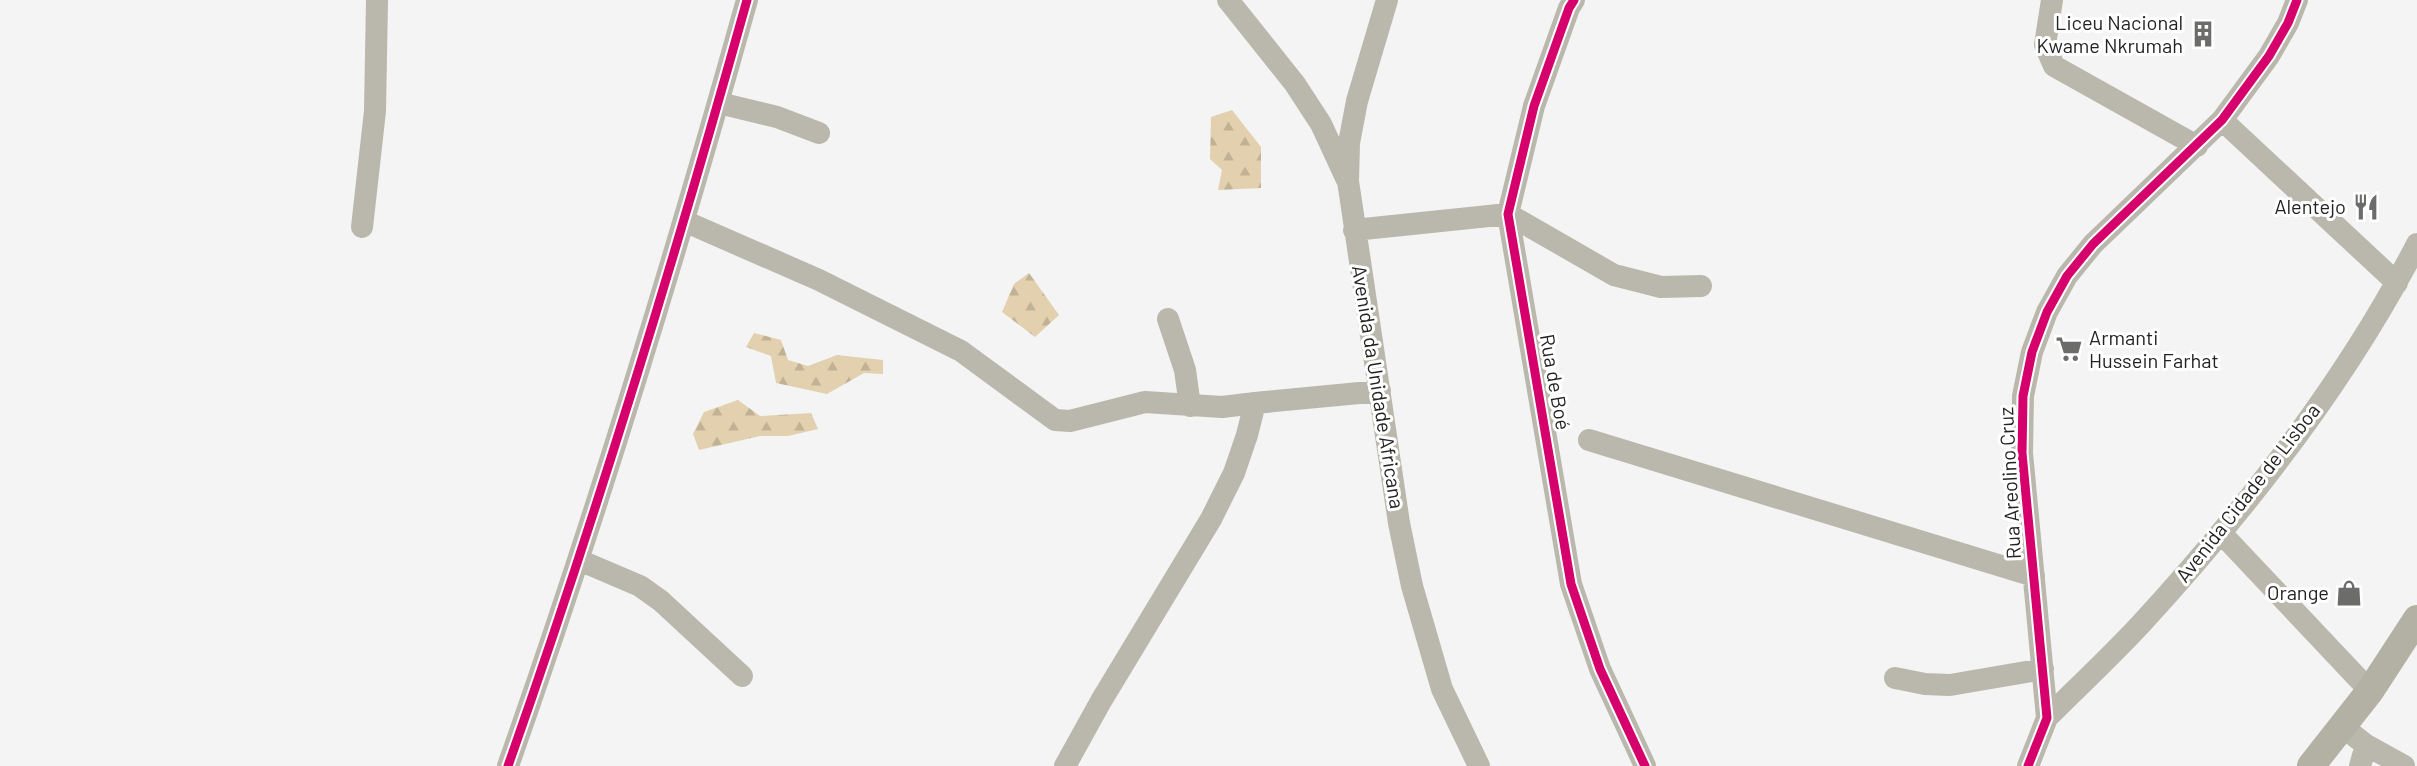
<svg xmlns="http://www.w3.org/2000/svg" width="2417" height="766" font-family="Barlow,sans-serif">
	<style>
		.forest { fill: url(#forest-firs) }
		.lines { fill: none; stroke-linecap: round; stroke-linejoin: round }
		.minor { stroke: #bab8ac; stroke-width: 22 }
		.major { stroke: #b2b1a4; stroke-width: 28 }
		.cycleway-casing { stroke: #fff; stroke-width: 13 }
		.cycleway { stroke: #d6006c; stroke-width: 9 }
		.labels { text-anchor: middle; stroke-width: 6; stroke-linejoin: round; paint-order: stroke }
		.poi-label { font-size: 20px; fill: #232322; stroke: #fff; text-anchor: end }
		.street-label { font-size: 20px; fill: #232322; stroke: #fff }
	</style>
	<defs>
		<pattern id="forest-firs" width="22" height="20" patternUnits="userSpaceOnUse" patternTransform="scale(1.5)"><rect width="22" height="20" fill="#e2d0ae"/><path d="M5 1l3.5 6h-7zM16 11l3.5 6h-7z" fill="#c2b295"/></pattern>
	</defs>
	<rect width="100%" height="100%" fill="#f3f4f3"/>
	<!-- forest -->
	<path class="forest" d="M1232 110 1261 147V188L1218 190 1222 170 1210 159 1211 117Z
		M1029 273 1059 315 1035 337 1002 312 1014 284Z
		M754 333 781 340 788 360 808 366 837 355 883 360V374L864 373 827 394 776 383 771 356 746 347Z
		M738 400 760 416 811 413 818 429 788 436H760L699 450 693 434 704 412Z"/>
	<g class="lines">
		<!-- minor -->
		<path class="minor" d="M1228 0 1295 84 1321 124 1346 178
			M1387 0 1357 101 1349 143 1348 181 1399 523 1412 586 1442 689 1479 766
			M1574 0 1569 8 1534 106 1508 214 1571 584 1600 669 1645 766
			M2052 0 2045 45 2054 66 2197 146
			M719 103 777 117 819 133
			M2222 120 2397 283
			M684 221 819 280 961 351 1055 420 1070 421 1145 402 1222 407 1255 403
			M362 227 375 111 377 0
			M1354 230 1508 214 1614 275 1661 287 1701 286
			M1168 319 1185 370 1190 406
			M1589 440 2034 576
			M2221 533 2370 691
			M579 560 640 586 661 601 742 676
			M1895 678 1925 684 1950 685 2043 669
			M2047 718C2078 687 2110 657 2140 625 2243 513 2347 380 2417 244
			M2343 727 2366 745 2404 766
			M508 766C597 514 675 258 747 0
			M1065 766 1101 701 1211 519 1234 473 1247 435 1255 403 1380 391
			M2028 766 2047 718 2022 453 2023 396 2032 352 2047 312 2067 276 2093 244 2222 120 2269 56 2288 23 2297 0
			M2360 766 2366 745"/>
		<!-- major -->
		<path class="major" d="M2311 766 2370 691 2417 619"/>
		<!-- cycleway casing -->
		<g class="cycleway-casing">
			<path id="cycleway" d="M1574 0 1569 8 1534 106 1508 214 1571 584 1600 669 1645 766
				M508 766C597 514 675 258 747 0
				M2028 766 2047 718 2022 453 2023 396 2032 352 2047 312 2067 276 2093 244 2222 120 2269 56 2288 23 2297 0"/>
		</g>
		<!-- cycleway -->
		<use href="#cycleway" class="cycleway"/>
	</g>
	<!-- icons -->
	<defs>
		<g id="building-bare" transform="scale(2.07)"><path d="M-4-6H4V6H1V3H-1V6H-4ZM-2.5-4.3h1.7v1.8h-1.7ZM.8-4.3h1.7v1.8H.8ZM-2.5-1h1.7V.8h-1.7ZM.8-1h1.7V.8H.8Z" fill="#6c6c6b" stroke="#fff" stroke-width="2.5" paint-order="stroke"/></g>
		<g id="restaurant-bare" transform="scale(2.07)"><path d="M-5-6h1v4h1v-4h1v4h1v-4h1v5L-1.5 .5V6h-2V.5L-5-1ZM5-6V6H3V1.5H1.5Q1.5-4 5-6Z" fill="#6c6c6b" stroke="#fff" stroke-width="2.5" paint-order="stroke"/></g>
		<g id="supermarket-bare" transform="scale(2.07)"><path d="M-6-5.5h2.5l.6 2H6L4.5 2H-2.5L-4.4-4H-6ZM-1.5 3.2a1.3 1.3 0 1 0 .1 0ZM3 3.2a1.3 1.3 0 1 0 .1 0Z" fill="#6c6c6b" stroke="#fff" stroke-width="2.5" paint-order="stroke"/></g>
		<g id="shop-bare" transform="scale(2.07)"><path d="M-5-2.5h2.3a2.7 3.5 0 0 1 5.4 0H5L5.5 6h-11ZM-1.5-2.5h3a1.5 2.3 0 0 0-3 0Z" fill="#6c6c6b" stroke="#fff" stroke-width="2.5" paint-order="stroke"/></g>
	</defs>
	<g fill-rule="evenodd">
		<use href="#building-bare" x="2203" y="34"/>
		<use href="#restaurant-bare" x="2366" y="207"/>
		<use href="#supermarket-bare" x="2069" y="349"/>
		<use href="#shop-bare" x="2349" y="593"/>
	</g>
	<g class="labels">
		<!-- poi labels -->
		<g class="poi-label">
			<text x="2183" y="30">Liceu Nacional<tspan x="2183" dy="23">Kwame Nkrumah</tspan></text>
			<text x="2346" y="214">Alentejo</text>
			<text x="2089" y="345" text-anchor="start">Armanti<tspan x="2089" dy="23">Hussein Farhat</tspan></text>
			<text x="2329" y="600">Orange</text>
		</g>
		<!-- street labels -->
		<g class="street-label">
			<text transform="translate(1555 382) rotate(80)" y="7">Rua de Boé</text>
			<text transform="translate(1378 387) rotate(81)" y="7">Avenida da Unidade Africana</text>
			<text transform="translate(2010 483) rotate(-93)" y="7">Rua Areolino Cruz</text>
			<text transform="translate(2248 493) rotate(-52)" y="7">Avenida Cidade de Lisboa</text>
		</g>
	</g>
</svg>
